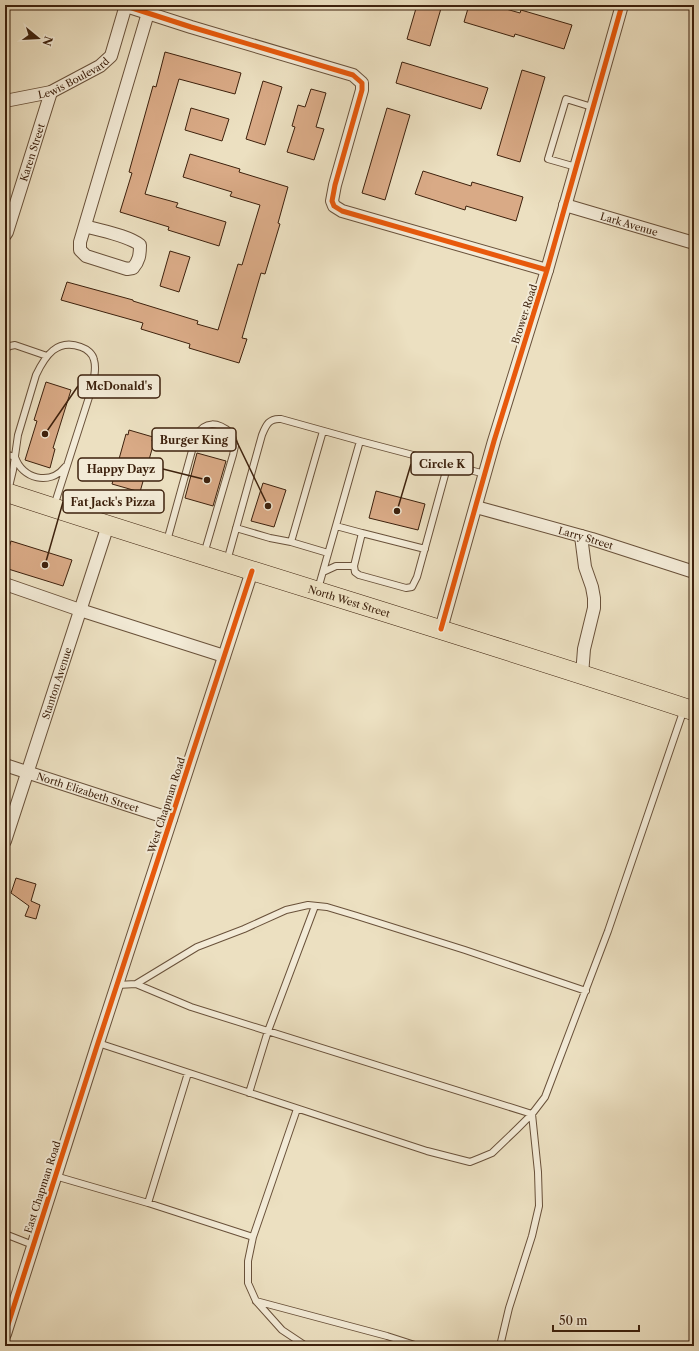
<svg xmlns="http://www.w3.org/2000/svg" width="699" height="1351" font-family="'Libre Caslon Text',serif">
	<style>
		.building { fill: #d9aa86; stroke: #3d210d }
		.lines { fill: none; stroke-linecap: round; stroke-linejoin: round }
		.lane-casing { stroke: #69513a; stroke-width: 8 }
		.street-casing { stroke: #69513a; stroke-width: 14 }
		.primary-casing { stroke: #3d210d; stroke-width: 20 }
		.lane { stroke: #f3ebd7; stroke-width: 6 }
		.street { stroke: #f3ebd7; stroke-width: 12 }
		.primary { stroke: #ece0c1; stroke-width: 19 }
		.cycleway-casing { stroke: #f3ebd7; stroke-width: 8 }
		.cycleway { stroke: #e8590c; stroke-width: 5 }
		.labels { text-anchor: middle; stroke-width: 4; stroke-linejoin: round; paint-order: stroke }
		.street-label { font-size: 10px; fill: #3d210d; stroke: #f3ebd7 }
		.leader { fill: none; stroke: #3d210d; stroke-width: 1.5 }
		.callout-dot { fill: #3d210d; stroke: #f3ebd7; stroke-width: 1.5 }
		.callout { fill: #f3ebd7; stroke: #3d210d; stroke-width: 1.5 }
		.callout-label { font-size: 11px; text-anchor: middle; font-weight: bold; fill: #3d210d }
	</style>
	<rect width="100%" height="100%" fill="#ece0c1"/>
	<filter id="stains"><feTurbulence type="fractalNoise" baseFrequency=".005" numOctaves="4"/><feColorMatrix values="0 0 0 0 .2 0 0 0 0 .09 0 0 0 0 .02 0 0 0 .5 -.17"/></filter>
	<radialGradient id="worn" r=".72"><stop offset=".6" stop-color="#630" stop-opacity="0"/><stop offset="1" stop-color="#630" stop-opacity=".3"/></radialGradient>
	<!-- building -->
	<path class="building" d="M417 5H442L430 46 407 39Z
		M469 5H492L520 13 521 10 572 25 564 49 515 34 514 37 464 22Z
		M165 52 241 73 235 94 179 79 145 194 178 203 176 207 226 222 219 246 168 230 169 227 120 212 132 173 129 172 153 86 156 87Z
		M402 62 488 88 481 109 396 83Z
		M522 70 545 77 520 162 497 155Z
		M263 81 282 87 265 145 246 139Z
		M311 89 326 93 316 127 324 129 314 160 287 152 295 127 292 126 298 105 305 107Z
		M191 108 229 119 222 141 185 130Z
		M387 108 410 115 385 200 362 193Z
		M190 154 240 169 239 172 288 187 278 223 280 224 265 274 261 273 242 338 247 339 239 363 189 348 190 344 141 329 143 323 61 300 67 282 133 300V301L198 321 197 324 218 330 238 264 242 265 260 205 230 196 232 192 183 177Z
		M423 171 471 186 472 182 523 197 516 221 466 206 465 210 415 194Z
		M170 251 190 257 179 292 160 286Z
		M46 382 71 390 53 448 55 449 50 468 25 460 37 421 34 420Z
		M129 430 153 437 152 441 154 442 140 492 112 484 126 434 128 435Z
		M197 453 226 461 213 506 185 498Z
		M263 483 286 490 274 527 251 521Z
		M376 491 425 504 418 530 369 518Z
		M11 541 72 560 63 586 5 568V561Z
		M16 878 36 884 31 901 40 905 36 919 25 916 29 906 11 893Z"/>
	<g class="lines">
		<!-- lane casing -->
		<g class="lane-casing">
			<path id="lane" d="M576 167 548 159 566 99 592 107
				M5 349 10 346 15 345 47 356
				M323 431 291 542 328 553
				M5 454 15 457C22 479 50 486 65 467
				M8 491 13 470 18 435 36 375C45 356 57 338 81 347 87 349 93 354 94 360 97 370 93 381 91 391L54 506
				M336 526 362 533 354 566 355 572 359 575 406 588 412 587 417 577 448 464
				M236 528 270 538 291 542
				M362 533 425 549
				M167 541 196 436C205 420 218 422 231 433L235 446 233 455 204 554
				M227 561 262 435C266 425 269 418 281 419L360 441
				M323 572 336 566H354
				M318 589 360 441 485 474
				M136 984 197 947 244 929 286 910 308 905 327 907 357 916 465 950 586 991
				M117 985 136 984 191 1007 532 1114 538 1172 539 1206 532 1236 509 1308 500 1346
				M98 1043 427 1151 470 1162 480 1158 492 1153 517 1129 532 1114 545 1097 608 931 684 709
				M249 1093 268 1031 315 906
				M297 1109 253 1237 248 1261V1283L256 1301 282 1330 306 1346
				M55 1176 148 1203 253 1237
				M148 1203 188 1073
				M5 1234 33 1245
				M256 1301 387 1336 418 1346"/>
		</g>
		<!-- street casing -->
		<g class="street-casing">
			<g id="street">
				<path d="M126 6 191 27 353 75 362 83V90L335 185 332 201 334 206 342 211 547 270"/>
				<path id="s1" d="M5 101 51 92 100 66 111 56 126 5"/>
				<path id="s2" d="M565 205 694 243"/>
				<path d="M85 226C101 231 127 235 140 245 140 255 139 261 133 268L127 269 86 256 80 250V242L148 13"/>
				<path id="s3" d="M5 235 7 232 51 92"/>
				<path id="s4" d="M476 507 592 539 694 572"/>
				<path d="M581 536 585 567 592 587 594 598V608L584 649 582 675"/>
				<path d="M5 584 80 610 224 656"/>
				<path d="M441 629 494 441 547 270 622 5"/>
				<path id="s5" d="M5 765 171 819"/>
				<path id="s6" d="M5 841 108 525"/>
				<path d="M5 1334 97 1046 252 571"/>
			</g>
		</g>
		<!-- primary casing -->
		<g class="primary-casing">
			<g id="primary">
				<path id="s7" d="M5 492C234 567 465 635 694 711"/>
			</g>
		</g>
		<!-- lane -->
		<use href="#lane" class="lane"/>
		<!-- street -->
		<use href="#street" class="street"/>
		<!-- primary -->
		<use href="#primary" class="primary"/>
		<!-- cycleway casing -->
		<g class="cycleway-casing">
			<path id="cycleway" d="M126 6 191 27 353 75 362 83V90L335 185 332 201 334 206 342 211 547 270
				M441 629 494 441 547 270 622 5
				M5 1334 97 1046 252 571"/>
		</g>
		<!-- cycleway -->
		<use href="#cycleway" class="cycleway"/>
	</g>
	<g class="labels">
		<!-- street labels -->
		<g class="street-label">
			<text dy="4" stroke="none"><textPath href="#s1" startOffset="73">Lewis Boulevard</textPath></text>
			<text dy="4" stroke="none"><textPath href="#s3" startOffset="87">Karen Street</textPath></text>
			<text dy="4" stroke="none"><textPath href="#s2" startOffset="67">Lark Avenue</textPath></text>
			<text transform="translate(524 314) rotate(-72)" y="4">Brower Road</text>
			<text dy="4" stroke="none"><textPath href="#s4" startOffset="114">Larry Street</textPath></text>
			<text dy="4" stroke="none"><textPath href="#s7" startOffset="361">North West Street</textPath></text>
			<text dy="4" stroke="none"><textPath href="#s6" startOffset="166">Stanton Avenue</textPath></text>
			<text dy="4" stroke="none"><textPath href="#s5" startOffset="87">North Elizabeth Street</textPath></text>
			<text transform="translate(166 805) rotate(-72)" y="4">West Chapman Road</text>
			<text transform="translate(42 1187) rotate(-72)" y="4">East Chapman Road</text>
		</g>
	</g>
	<!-- callouts -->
	<path class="leader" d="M45 434L78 386M268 506L236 440M397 511L411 464M207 480L163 469M45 565L63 502"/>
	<g class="callout-dot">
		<circle cx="45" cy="434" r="4"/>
		<circle cx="268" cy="506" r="4"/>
		<circle cx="397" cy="511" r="4"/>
		<circle cx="207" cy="480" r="4"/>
		<circle cx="45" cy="565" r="4"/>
	</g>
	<g class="callout">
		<rect x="78" y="375" width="82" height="23" rx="4"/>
		<rect x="152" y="428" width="84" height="23" rx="4"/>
		<rect x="411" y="452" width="62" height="23" rx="4"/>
		<rect x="78" y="458" width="85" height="23" rx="4"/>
		<rect x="63" y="490" width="101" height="23" rx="4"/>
	</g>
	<g class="callout-label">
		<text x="119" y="390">McDonald's</text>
		<text x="194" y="444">Burger King</text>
		<text x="442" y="468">Circle K</text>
		<text x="121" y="473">Happy Dayz</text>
		<text x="113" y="506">Fat Jack's Pizza</text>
	</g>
	<!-- margin -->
	<rect width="699" height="1351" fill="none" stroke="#ece0c1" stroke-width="20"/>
	<rect x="6" y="6" width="687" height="1339" fill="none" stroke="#3d210d" stroke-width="2"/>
	<rect x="10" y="10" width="679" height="1331" fill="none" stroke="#3d210d"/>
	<!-- north arrow -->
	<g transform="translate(38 38) rotate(108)" stroke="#f3ebd7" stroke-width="3" paint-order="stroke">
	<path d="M0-3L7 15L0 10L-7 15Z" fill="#3d210d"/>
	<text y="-6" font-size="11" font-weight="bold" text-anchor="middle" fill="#3d210d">N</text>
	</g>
	<!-- scale -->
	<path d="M553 1325v6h86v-6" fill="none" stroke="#3d210d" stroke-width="2"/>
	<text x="559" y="1325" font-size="12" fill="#3d210d" stroke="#f3ebd7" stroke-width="3" paint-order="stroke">50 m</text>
	<rect width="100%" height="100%" filter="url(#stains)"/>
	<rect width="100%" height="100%" fill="url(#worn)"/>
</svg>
